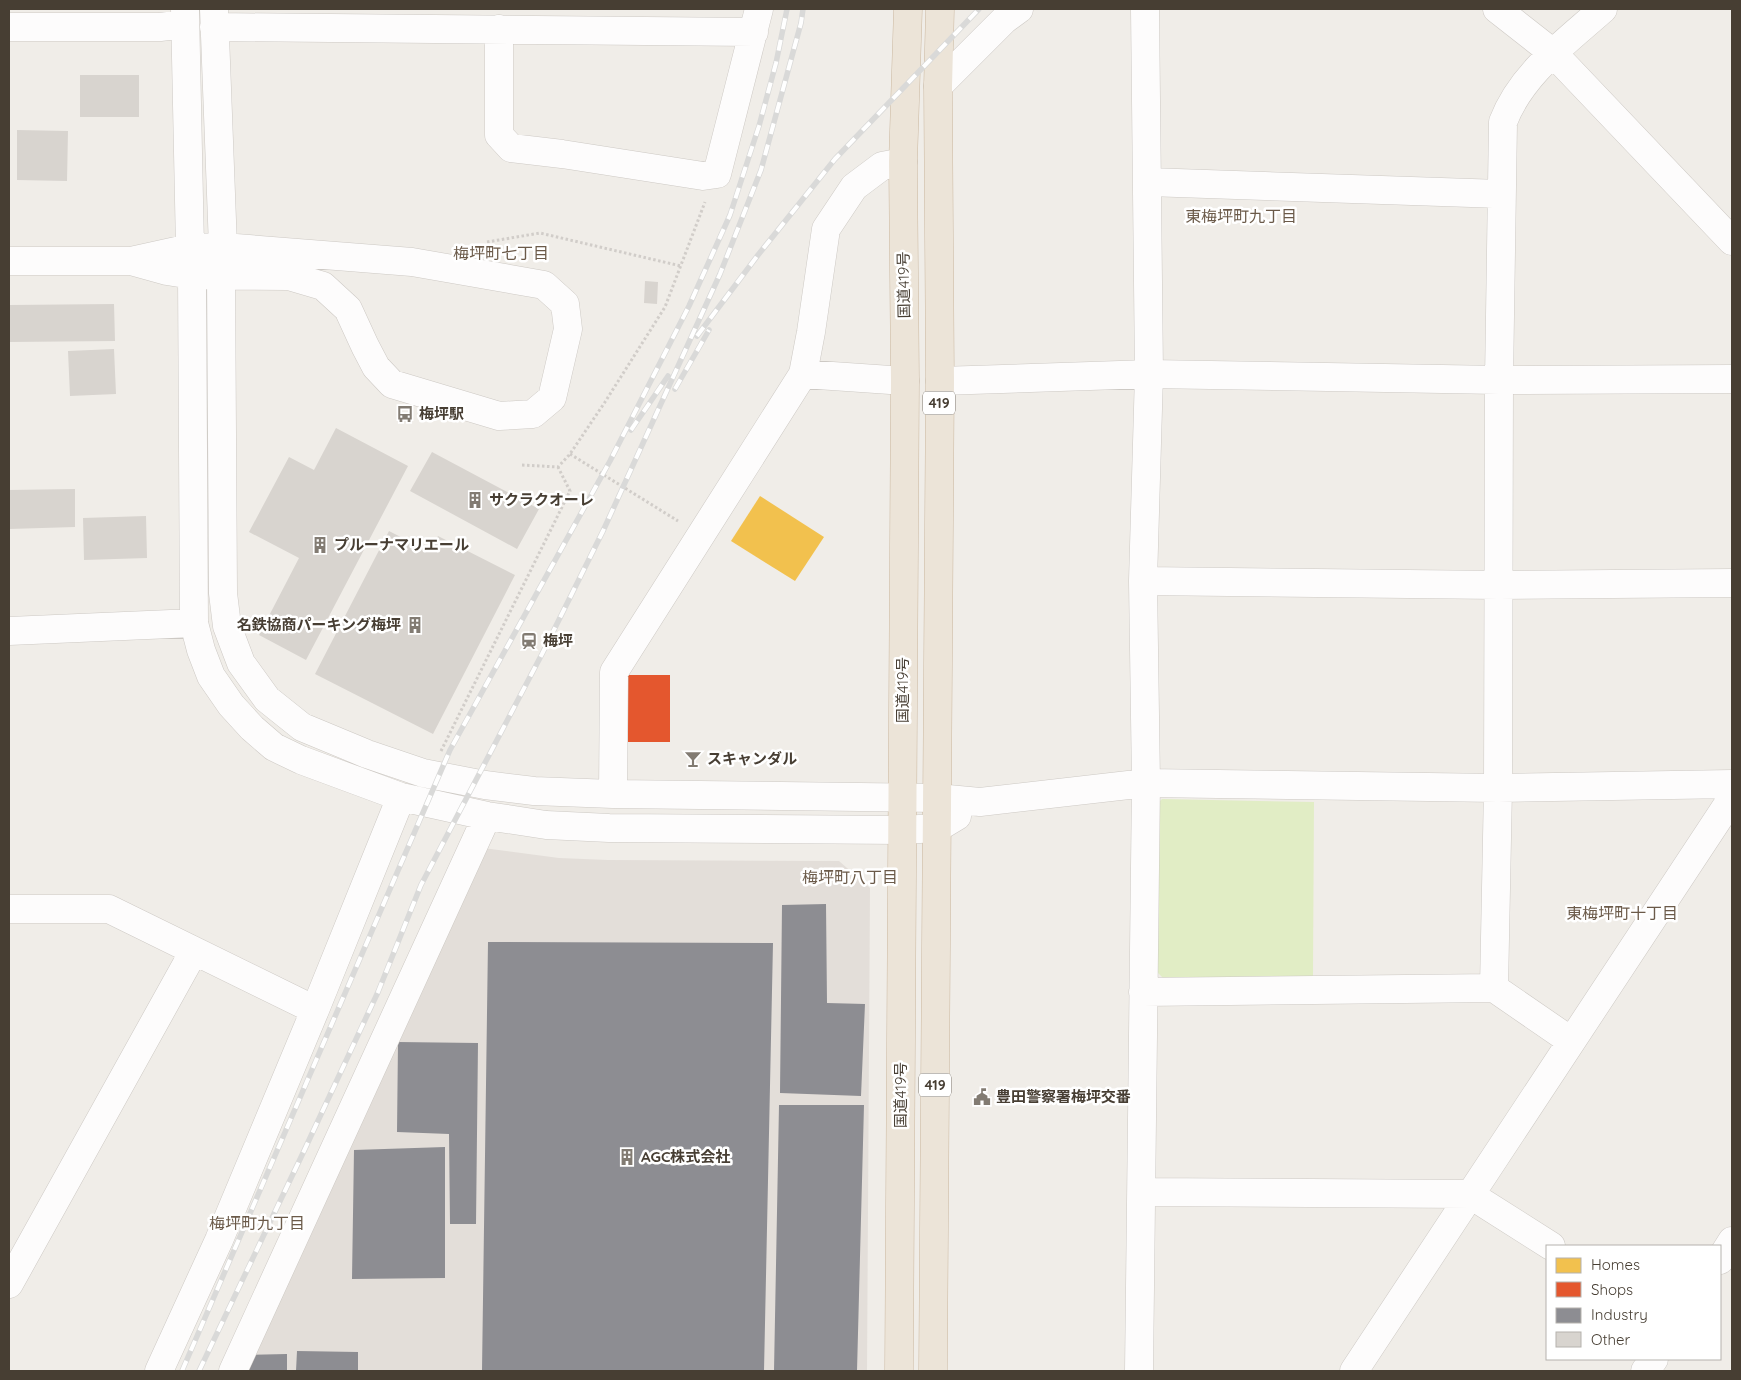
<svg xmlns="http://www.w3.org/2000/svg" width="1741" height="1380" font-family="Quicksand,'Noto Sans JP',sans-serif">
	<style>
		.industrial { fill: #e3ded9 }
		.green { fill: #e1edc5 }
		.homes { fill: #f2c14e }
		.shops { fill: #e4572e }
		.industry { fill: #8d8d92 }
		.building { fill: #d8d4cf }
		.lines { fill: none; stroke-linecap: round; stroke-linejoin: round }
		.minor-casing { stroke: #cdc9c4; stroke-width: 29 }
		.highway-casing { stroke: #cbb8a0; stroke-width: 29 }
		.path { stroke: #d1cdc9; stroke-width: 3; stroke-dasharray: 2.5 2.5; stroke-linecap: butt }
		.minor { stroke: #fdfcfc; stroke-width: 28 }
		.highway { stroke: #ece4d8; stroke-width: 28 }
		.rail-casing { stroke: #d9d9d8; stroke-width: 5.5 }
		.rail { stroke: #fff; stroke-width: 4; stroke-dasharray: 11; stroke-linecap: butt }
		.labels { text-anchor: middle; stroke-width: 5; stroke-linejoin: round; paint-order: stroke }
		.shield { fill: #fff; stroke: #7e7870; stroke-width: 1 }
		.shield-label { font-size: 14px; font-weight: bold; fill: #473e33 }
		.street-label { font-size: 15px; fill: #473e33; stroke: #fff }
		.poi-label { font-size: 15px; font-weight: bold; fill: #473e33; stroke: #fff; text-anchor: start }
		.neighbourhood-label { font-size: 16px; fill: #6b5a49; stroke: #fff }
	</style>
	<rect width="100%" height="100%" fill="#f0ede8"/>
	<!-- industrial -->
	<path class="industrial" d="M483 848 559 858 608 860 839 861 870 888 867 1371H245Z"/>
	<!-- green -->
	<path class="green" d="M1162 799 1314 802 1313 977 1163 978 1153 968 1155 806Z"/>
	<!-- homes -->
	<path class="homes" d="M760 496 824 537 795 581 731 541Z"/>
	<!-- shops -->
	<path class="shops" d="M628 675H670V742H628Z"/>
	<!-- industry -->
	<path class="industry" d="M826 904 827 1003 865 1004 861 1096 780 1093 782 905Z
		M488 942 773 943 764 1371H482Z
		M398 1042 478 1043 476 1224H450L449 1134 397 1132Z
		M779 1105H864L857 1371H774Z
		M445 1147V1278L352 1279 354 1150Z
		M297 1351 358 1352V1371H296Z
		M287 1354V1371H247V1355Z"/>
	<!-- building -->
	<path class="building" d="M80 75H139V117H80Z
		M17 130 68 131 67 181 17 180Z
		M645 281 658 282 657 304 644 303Z
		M114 304 115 341 10 342V305Z
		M114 349 116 394 70 396 68 351Z
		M336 428 408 466 306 660 259 635 299 558 249 532 289 457 314 470Z
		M432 452 539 509 517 549 410 491Z
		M75 489V527L9 529V490Z
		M146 516 147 558 84 560 83 518Z
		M389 531 430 552 438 536 515 575 433 734 315 674Z"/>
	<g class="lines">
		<!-- minor casing -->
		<g class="minor-casing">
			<path id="minor" d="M185 9 190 248 192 275 194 623 201 650 211 676 231 705 252 728 274 747 301 760 401 797 487 816 546 825 609 828 902 830 937 828 957 816
				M214 9 223 247 221 275 223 593 227 626 241 663 267 699 302 727 367 754 423 773 485 785 534 791 613 794 937 798 980 802 1146 783 1498 788 1732 784
				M1497 9 1553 53 1732 241
				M9 27H160L185 24
				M214 27 754 32
				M499 29V135L511 148 562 154 703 176 717 174 759 9
				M938 86 1004 20 1019 9
				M1148 182 1501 194
				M223 247 412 262 544 285 565 304 568 329 552 398 533 414 499 416 392 384 376 367 365 346 348 309 323 286 289 276 192 275 167 271 131 261 190 248Z
				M9 261H131
				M803 374 905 381
				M940 381 1149 374 1499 380 1732 379
				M1143 581 1499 585 1732 583
				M9 631 194 623
				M613 794 614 672 803 374 811 332 826 229 854 187 882 166 903 162
				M9 909H109L315 1010
				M1494 988 1571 1041
				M1143 992 1494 988 1498 788 1499 380 1503 122C1521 74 1566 42 1603 9
				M1142 1192 1469 1194 1551 1246
				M1720 1260 1732 1241
				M9 1284 194 951
				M159 1371 219 1240 315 1010 401 797
				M233 1371 487 816
				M1139 1371 1146 783 1143 581 1149 374 1145 9
				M1354 1371 1732 798
				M1645 1371 1654 1359"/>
		</g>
		<!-- highway casing -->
		<g class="highway-casing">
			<path id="highway" d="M899 1371 905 381 903 162 908 9
				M933 1371 940 381 938 86 940 9"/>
		</g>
		<!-- path -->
		<path class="path" d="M487 242 540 233 681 266
			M570 454 678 521
			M522 465 558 467 570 454 605 402 665 307 705 202
			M441 751 570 491 558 467"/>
		<!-- minor -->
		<use href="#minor" class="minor"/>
		<!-- highway -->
		<use href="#highway" class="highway"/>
		<!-- rail casing -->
		<g class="rail-casing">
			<path id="rail" d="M697 336 758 255 835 159 979 9
				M675 389 709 330
				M631 430 668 376
				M182 1371 450 750 610 461 689 306 730 215 759 126 776 63 787 9
				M199 1371 303 1153 378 992 421 885 542 654 603 531 720 274 761 170 801 23 803 9"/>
		</g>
		<!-- rail -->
		<use href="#rail" class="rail"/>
	</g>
	<!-- icons -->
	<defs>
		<g id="bus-bare" transform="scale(1.35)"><path d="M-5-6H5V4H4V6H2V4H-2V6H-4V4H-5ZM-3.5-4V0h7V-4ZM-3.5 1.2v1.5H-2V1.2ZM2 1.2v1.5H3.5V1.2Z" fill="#827b72" stroke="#fff" stroke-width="2.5" paint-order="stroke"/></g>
		<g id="building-bare" transform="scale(1.35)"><path d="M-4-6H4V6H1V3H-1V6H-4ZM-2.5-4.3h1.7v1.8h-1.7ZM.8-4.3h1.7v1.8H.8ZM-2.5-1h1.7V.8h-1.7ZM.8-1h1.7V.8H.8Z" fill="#827b72" stroke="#fff" stroke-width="2.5" paint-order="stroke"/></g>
		<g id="station-bare" transform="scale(1.35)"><path d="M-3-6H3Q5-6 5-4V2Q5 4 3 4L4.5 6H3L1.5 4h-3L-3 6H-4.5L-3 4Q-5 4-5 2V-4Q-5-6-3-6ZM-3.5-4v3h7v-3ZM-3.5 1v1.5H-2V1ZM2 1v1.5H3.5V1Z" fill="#827b72" stroke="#fff" stroke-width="2.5" paint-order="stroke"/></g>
		<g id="bar-bare" transform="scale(1.35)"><path d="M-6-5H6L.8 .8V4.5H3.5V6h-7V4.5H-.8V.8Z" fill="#827b72" stroke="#fff" stroke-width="2.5" paint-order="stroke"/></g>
		<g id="civic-bare" transform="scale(1.35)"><path d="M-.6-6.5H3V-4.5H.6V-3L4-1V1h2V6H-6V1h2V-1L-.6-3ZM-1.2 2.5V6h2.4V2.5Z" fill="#827b72" stroke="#fff" stroke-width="2.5" paint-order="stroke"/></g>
	</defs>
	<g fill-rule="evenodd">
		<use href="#bus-bare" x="405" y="414"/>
		<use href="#building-bare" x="475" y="500"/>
		<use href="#building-bare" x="320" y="545"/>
		<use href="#building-bare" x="415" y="625"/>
		<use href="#station-bare" x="529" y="641"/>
		<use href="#bar-bare" x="693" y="759"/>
		<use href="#civic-bare" x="982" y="1097"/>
		<use href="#building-bare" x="627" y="1157"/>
	</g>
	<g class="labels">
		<!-- shield labels -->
		<g class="shield">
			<rect x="923" y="391.5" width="32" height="23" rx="4"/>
			<rect x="919" y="1073.5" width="32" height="23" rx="4"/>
		</g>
		<g class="shield-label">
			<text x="939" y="408">419</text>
			<text x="935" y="1090">419</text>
		</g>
		<!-- street labels -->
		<g class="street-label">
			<text transform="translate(904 285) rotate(-91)" y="5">国道419号</text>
			<text transform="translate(903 690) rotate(-90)" y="5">国道419号</text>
			<text transform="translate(901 1095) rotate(-90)" y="5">国道419号</text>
		</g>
		<!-- poi labels -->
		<g class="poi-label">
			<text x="419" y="419">梅坪駅</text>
			<text x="489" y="505">サクラクオーレ</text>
			<text x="334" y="550">プルーナマリエール</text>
			<text x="401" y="630" text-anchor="end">名鉄協商パーキング梅坪</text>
			<text x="543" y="646">梅坪</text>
			<text x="707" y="764">スキャンダル</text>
			<text x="996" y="1102">豊田警察署梅坪交番</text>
			<text x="641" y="1162">AGC株式会社</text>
		</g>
		<!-- neighbourhood labels -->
		<g class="neighbourhood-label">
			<text x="1241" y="222">東梅坪町九丁目</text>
			<text x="501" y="259">梅坪町七丁目</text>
			<text x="850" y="883">梅坪町八丁目</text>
			<text x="1622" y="919">東梅坪町十丁目</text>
			<text x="257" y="1229">梅坪町九丁目</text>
		</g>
	</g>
	<!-- border -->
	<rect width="1741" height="1380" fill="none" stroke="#473e33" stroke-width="20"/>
	<!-- legend -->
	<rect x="1546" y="1245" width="175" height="115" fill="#ffffff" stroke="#b5b2ad"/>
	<rect x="1556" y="1258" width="25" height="15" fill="#f2c14e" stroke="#b5b2ad"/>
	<text x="1591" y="1270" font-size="15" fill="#473e33">Homes</text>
	<rect x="1556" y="1282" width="25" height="15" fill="#e4572e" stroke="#b5b2ad"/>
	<text x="1591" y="1295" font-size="15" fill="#473e33">Shops</text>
	<rect x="1556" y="1308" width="25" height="15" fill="#8d8d92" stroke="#b5b2ad"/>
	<text x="1591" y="1320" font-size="15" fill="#473e33">Industry</text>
	<rect x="1556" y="1332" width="25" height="15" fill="#d8d4cf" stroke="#b5b2ad"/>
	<text x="1591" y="1345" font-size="15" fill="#473e33">Other</text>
</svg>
